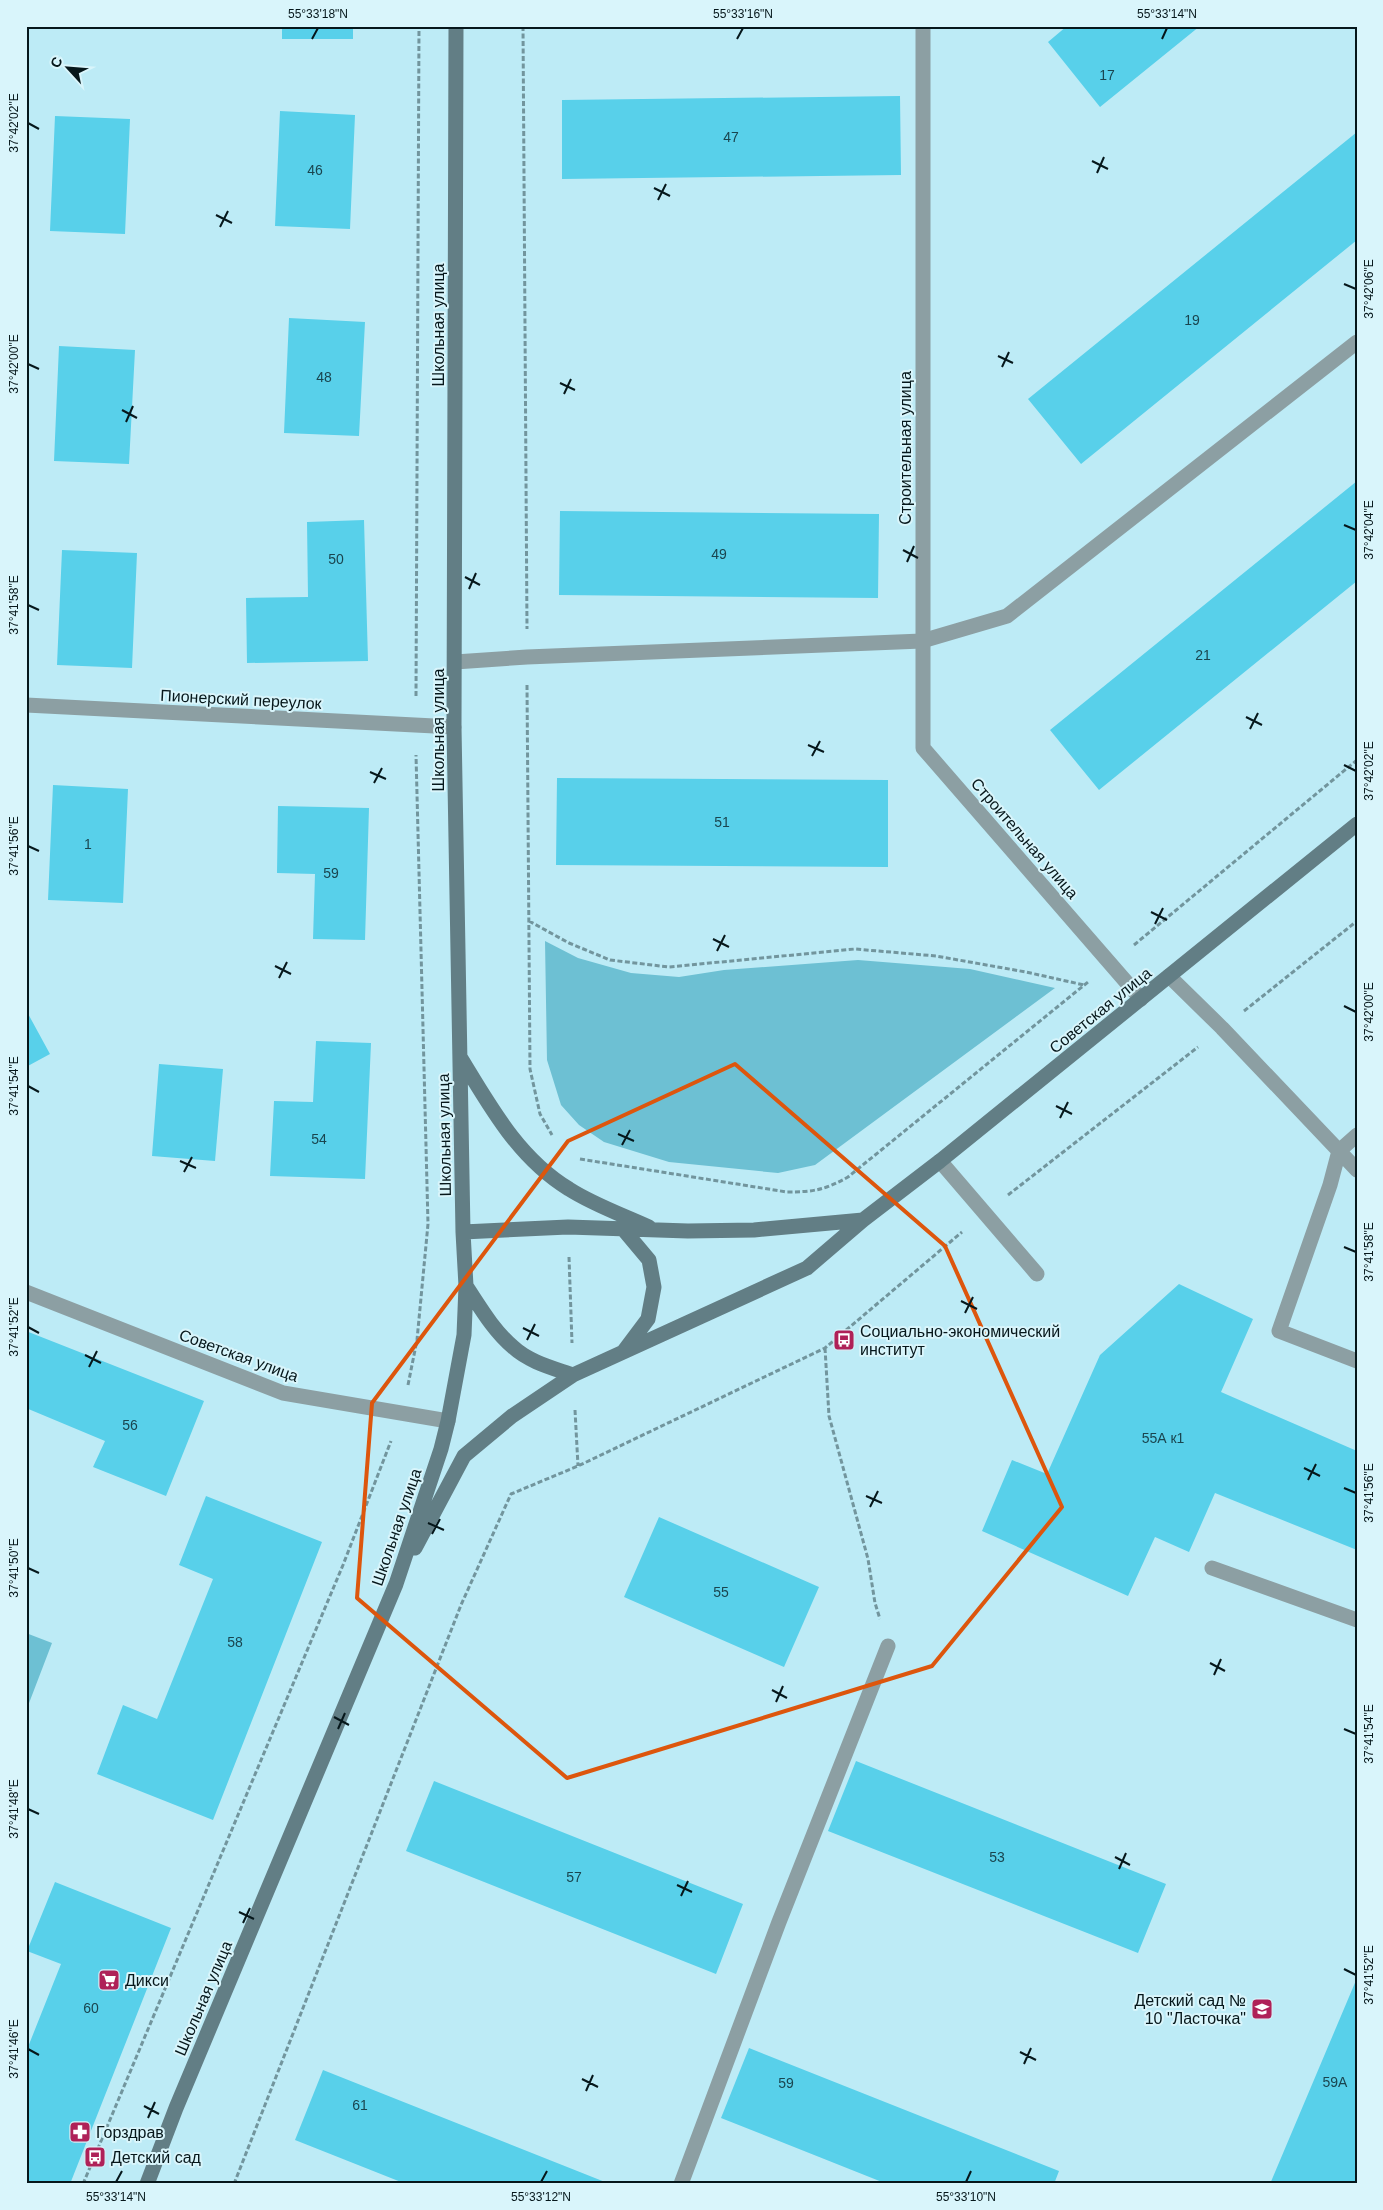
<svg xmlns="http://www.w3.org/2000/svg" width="1383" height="2210" font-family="Helvetica,sans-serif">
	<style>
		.green { fill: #6dc0d3 }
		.building { fill: #58d0ea }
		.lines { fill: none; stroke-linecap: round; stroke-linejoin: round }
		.path { stroke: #72959d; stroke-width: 3; stroke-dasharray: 5 2.5; stroke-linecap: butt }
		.lane { stroke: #8c9fa3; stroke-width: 15 }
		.street { stroke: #8c9fa3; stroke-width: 15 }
		.secondary { stroke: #627e85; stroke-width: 15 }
		.marked { fill: none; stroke: #dd560d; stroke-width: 4; stroke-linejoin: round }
		.ticks { fill: none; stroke: #06171b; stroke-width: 2 }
		.labels { text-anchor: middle; stroke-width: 4; stroke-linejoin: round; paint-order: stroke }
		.number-label { font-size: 14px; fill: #1a454f }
		.street-label { font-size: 16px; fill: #06171b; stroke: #d9f5fb }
		.poi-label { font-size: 16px; fill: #06171b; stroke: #d9f5fb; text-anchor: start }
		.neatline { fill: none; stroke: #06171b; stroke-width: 2 }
		.ticks-label { font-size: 12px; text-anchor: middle; fill: #06171b }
	</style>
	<rect width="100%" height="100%" fill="#bdebf6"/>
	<!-- green -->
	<path class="green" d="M545 941 578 958 631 973 679 977 724 970 858 960 970 969 1055 988 815 1165 778 1173 669 1162 604 1142 579 1125 561 1105 547 1060Z
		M26 1633 52 1643 26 1711Z"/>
	<!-- building -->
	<path class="building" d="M282 26H353V39H282Z
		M1067 26H1200L1100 107 1048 42Z
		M900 96 901 175 562 179V100Z
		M280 111 355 115 350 229 275 226Z
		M55 116 130 119 125 234 50 231Z
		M1357 132V240L1081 464 1028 399Z
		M289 318 365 322 359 436 284 433Z
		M59 346 135 350 129 464 54 461Z
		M1357 481V581L1099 790 1050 730Z
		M560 511 879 514 878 598 559 595Z
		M364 520 368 661 247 663 246 598 308 597 307 522Z
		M62 550 137 553 132 668 57 665Z
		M557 778 888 780V867L556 865Z
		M53 785 128 789 123 903 48 900Z
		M278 806 369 808 365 940 313 939 315 874 277 873Z
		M26 1010 50 1054 26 1067Z
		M316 1041 371 1043 365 1179 270 1176 274 1101 313 1102Z
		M159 1064 223 1069 215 1161 152 1156Z
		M1179 1284 1253 1319 1221 1392 1357 1451V1550L1215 1493 1189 1552 1155 1537 1128 1596 982 1531 1012 1460 1047 1474 1100 1355Z
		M26 1331 204 1401 166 1496 93 1467 105 1441 26 1408Z
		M206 1496 322 1542 213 1820 97 1774 123 1705 157 1719 213 1579 179 1565Z
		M659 1517 819 1587 784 1667 624 1597Z
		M856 1761 1166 1884 1138 1953 828 1831Z
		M434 1781 743 1904 716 1974 406 1851Z
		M55 1882 171 1928 70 2184H26V2052L61 1964 27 1951Z
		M1357 1978V2184H1270Z
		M749 2048 1059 2171 1054 2184H887L721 2118Z
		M323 2070 610 2184H406L295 2140Z"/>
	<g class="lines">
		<!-- path -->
		<path class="path" d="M523 26 527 629
			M527 685 530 1069 540 1114 552 1135
			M416 696 419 26
			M529 921 569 943 610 960 669 967 855 949 936 956 1026 972 1084 985
			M1134 945 1357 760
			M1244 1011 1357 921
			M580 1159 787 1192C813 1192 825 1190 848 1177L1088 982
			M1008 1195 1198 1047
			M569 1257 572 1343
			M825 1348 829 1416 868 1559 875 1603 880 1619
			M408 1385 417 1340 428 1224 416 755
			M575 1410 578 1466
			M83 2184 343 1565 391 1441
			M234 2184 461 1605 511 1494 578 1466 825 1348 962 1232"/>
		<!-- lane -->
		<path class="lane" d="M455 662 527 657 922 641 1007 616 1357 342
			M1169 976 1222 1028 1339 1151 1330 1185 1279 1331 1357 1361
			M1357 1135 1339 1151 1357 1170
			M940 1161 1037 1274
			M26 1292 283 1393 448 1421
			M1212 1568 1357 1620"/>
		<!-- street -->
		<path class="street" d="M923 26V748L1141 999
			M26 705 454 727
			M681 2184 779 1922 888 1646"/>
		<!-- secondary -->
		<path class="secondary" d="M460 1057C490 1106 518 1158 569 1189 594 1205 623 1215 649 1227
			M623 1229 649 1260 654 1287 648 1319 624 1351
			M463 1232 568 1227 688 1231 754 1230 863 1220
			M466 1286C480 1307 493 1330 513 1347 529 1362 553 1368 573 1375
			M415 1548 464 1456 512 1416 573 1375 807 1268 863 1220 940 1161 1357 824
			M147 2184 176 2108 396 1584 441 1449 448 1421 464 1335 466 1286 463 1232 454 727 456 26"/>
	</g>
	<!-- marked area -->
	<path class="marked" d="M735 1064 945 1246 1062 1507 932 1666 567 1778 357 1598 372 1403 568 1141Z"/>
	<!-- ticks -->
	<path class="ticks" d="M312 39 318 28M737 39 743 28M1162 39 1167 28M28 123 39 129M1092 161 1108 169M1097 173 1104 157M654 188 670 196M658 200 666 184M216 215 232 223M220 227 228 211M1344 284 1356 289M998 356 1013 363M28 364 39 369M1002 367 1009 352M560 383 575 390M564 394 571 379M122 410 137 418M126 422 133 406M1344 525 1356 530M903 550 918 558M907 562 914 546M465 577 480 585M469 589 476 573M28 605 39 610M1246 717 1262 725M1250 729 1258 713M808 745 824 752M812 756 820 741M1344 765 1356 771M370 772 386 779M374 783 382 768M28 846 39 851M1151 912 1167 920M1155 924 1163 908M713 939 729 947M717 951 725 935M275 966 291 974M279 978 287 962M1344 1006 1356 1012M28 1086 39 1092M1056 1106 1072 1114M1060 1118 1068 1102M618 1134 634 1141M622 1145 630 1130M180 1161 196 1168M184 1172 192 1157M1344 1247 1356 1252M961 1301 977 1309M965 1313 973 1297M28 1327 39 1333M523 1328 539 1336M527 1340 535 1324M85 1355 101 1363M89 1367 97 1351M1304 1468 1320 1476M1308 1480 1316 1464M1344 1488 1356 1493M866 1496 882 1503M870 1507 878 1491M428 1523 444 1530M432 1534 440 1519M28 1568 39 1573M1210 1663 1225 1671M1214 1675 1221 1659M772 1690 787 1698M776 1702 783 1686M334 1717 349 1725M338 1729 345 1713M1344 1729 1356 1734M28 1809 39 1814M1115 1857 1130 1865M1119 1869 1126 1853M677 1885 692 1892M681 1896 688 1881M239 1912 254 1919M243 1923 250 1908M1344 1969 1356 1975M28 2049 39 2055M1020 2052 1036 2060M1024 2064 1031 2048M582 2079 598 2087M586 2091 593 2075M144 2106 159 2114M148 2118 155 2102M116 2182 122 2171M541 2182 547 2171M966 2182 971 2171"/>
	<!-- icons -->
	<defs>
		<g id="bus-square" transform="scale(1.125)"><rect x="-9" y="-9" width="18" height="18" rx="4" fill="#af2158" stroke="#d9f5fb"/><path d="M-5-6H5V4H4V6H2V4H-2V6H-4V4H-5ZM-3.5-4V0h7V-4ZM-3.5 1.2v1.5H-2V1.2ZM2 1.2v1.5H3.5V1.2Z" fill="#fff"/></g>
		<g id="supermarket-square" transform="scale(1.125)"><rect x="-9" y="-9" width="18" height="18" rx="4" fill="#af2158" stroke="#d9f5fb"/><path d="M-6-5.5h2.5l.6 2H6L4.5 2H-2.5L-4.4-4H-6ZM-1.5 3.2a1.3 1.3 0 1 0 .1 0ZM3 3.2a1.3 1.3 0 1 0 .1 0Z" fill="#fff"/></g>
		<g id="school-square" transform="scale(1.125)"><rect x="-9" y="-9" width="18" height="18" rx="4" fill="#af2158" stroke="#d9f5fb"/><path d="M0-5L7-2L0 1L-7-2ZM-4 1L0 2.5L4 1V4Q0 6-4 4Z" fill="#fff"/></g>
		<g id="pharmacy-square" transform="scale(1.125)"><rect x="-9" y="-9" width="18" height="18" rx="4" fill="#af2158" stroke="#d9f5fb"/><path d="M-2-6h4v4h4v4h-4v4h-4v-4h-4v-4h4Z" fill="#fff"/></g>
	</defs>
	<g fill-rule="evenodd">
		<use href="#bus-square" x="844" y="1340"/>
		<use href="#supermarket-square" x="109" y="1980"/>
		<use href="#school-square" x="1262" y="2009"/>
		<use href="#pharmacy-square" x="80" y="2132"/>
		<use href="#bus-square" x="95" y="2157"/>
	</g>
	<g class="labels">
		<!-- number labels -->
		<g class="number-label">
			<text x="1107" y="80">17</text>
			<text x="731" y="142">47</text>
			<text x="315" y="175">46</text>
			<text x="1192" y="325">19</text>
			<text x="324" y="382">48</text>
			<text x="719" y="559">49</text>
			<text x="336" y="564">50</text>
			<text x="1203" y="660">21</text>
			<text x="722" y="827">51</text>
			<text x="88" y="849">1</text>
			<text x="331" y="878">59</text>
			<text x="319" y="1144">54</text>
			<text x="130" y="1430">56</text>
			<text x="1163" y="1443">55А к1</text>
			<text x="721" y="1597">55</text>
			<text x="235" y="1647">58</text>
			<text x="997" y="1862">53</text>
			<text x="574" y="1882">57</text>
			<text x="91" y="2013">60</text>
			<text x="1335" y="2087">59А</text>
			<text x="786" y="2088">59</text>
			<text x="360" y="2110">61</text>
		</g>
		<!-- street labels -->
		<g class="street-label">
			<text transform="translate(438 325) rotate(-90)" y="6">Школьная улица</text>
			<text transform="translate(905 448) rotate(-90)" y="6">Строительная улица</text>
			<text transform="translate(241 699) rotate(3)" y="6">Пионерский переулок</text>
			<text transform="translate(438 730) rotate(-90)" y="6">Школьная улица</text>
			<text transform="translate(1025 838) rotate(49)" y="6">Строительная улица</text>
			<text transform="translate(1100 1010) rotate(-39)" y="6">Советская улица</text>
			<text transform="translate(444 1135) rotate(-91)" y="6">Школьная улица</text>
			<text transform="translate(239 1355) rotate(20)" y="6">Советская улица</text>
			<text transform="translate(396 1527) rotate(-71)" y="6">Школьная улица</text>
			<text transform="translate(203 1998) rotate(-67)" y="6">Школьная улица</text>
		</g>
		<!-- poi labels -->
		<g class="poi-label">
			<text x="860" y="1337">Социально-экономический<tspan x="860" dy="18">институт</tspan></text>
			<text x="125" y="1986">Дикси</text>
			<text x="1246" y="2006" text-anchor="end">Детский сад №<tspan x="1246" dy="18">10 "Ласточка"</tspan></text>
			<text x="96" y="2138">Горздрав</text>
			<text x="111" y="2163">Детский сад</text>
		</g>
	</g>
	<!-- border -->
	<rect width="1383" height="2210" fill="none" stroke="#d9f5fb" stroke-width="55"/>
	<!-- north arrow -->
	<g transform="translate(68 68) rotate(296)" stroke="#d9f5fb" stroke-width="4" paint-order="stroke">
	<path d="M0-4L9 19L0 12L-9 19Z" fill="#06171b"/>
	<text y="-8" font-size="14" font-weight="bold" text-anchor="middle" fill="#06171b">С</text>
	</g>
	<rect x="28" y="28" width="1328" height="2154" class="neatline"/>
	<g class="ticks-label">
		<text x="318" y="18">55°33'18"N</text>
		<text x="743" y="18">55°33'16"N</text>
		<text x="1167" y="18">55°33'14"N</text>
		<text transform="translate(14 123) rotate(-90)" y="4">37°42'02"E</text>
		<text transform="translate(1369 289) rotate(-90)" y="4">37°42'06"E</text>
		<text transform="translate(14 364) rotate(-90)" y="4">37°42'00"E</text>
		<text transform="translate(1369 530) rotate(-90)" y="4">37°42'04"E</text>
		<text transform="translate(14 605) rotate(-90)" y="4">37°41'58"E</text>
		<text transform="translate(1369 771) rotate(-90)" y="4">37°42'02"E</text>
		<text transform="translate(14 846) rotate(-90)" y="4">37°41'56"E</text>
		<text transform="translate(1369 1012) rotate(-90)" y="4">37°42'00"E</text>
		<text transform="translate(14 1086) rotate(-90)" y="4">37°41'54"E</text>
		<text transform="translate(1369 1252) rotate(-90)" y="4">37°41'58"E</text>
		<text transform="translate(14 1327) rotate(-90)" y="4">37°41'52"E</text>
		<text transform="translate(1369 1493) rotate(-90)" y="4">37°41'56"E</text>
		<text transform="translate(14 1568) rotate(-90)" y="4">37°41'50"E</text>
		<text transform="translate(1369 1734) rotate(-90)" y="4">37°41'54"E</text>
		<text transform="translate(14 1809) rotate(-90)" y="4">37°41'48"E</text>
		<text transform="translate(1369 1975) rotate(-90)" y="4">37°41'52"E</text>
		<text transform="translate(14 2049) rotate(-90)" y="4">37°41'46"E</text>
		<text x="116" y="2201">55°33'14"N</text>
		<text x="541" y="2201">55°33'12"N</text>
		<text x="966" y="2201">55°33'10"N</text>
	</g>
</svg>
